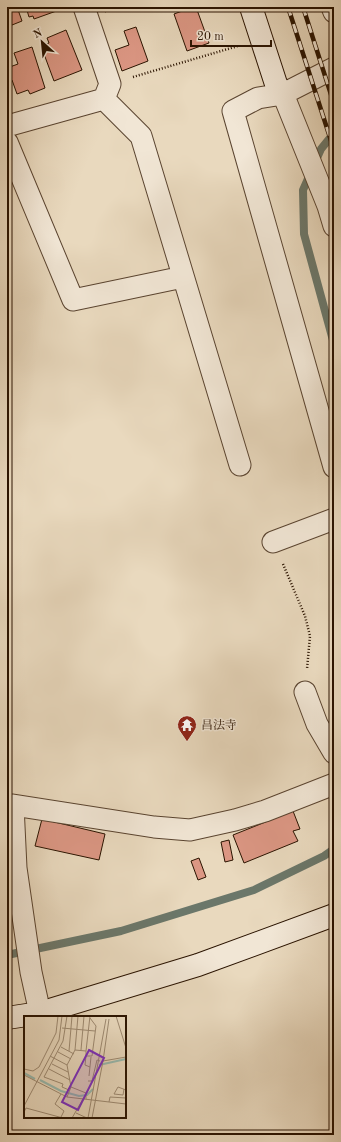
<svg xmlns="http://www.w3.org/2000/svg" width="341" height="1142" font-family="'Old Standard TT','Noto Serif JP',serif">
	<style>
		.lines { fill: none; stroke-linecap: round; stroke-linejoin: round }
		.stream { stroke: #6b776a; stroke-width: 8 }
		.building { fill: #dc9784; stroke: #2a1300 }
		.street-casing { stroke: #5a4430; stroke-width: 23 }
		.secondary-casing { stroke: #2a1300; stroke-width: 24 }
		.path { stroke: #2a1300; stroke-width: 2.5; stroke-dasharray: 1 2; stroke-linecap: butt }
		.street { stroke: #f1e6d5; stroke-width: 21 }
		.secondary { stroke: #f1e6d5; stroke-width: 22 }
		.rail-casing { stroke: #2a1300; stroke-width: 4.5 }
		.rail { stroke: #f1e6d5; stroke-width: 3; stroke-dasharray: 9; stroke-linecap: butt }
		.labels { text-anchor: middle; stroke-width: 3; stroke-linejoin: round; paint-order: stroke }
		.poi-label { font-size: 12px; fill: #2a1300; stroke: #f1e6d5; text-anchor: start }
		.inset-river { fill: none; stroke: #97bab0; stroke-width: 2 }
		.inset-road { fill: none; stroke: #9d8a72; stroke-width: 1 }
		.view { fill: #7b2cbf; fill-opacity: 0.15; stroke: #7b2cbf; stroke-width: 2 }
		.inset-edge { fill: none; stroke: #2a1300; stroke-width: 2 }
	</style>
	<rect width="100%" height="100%" fill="#e9d9be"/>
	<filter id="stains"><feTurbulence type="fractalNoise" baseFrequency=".005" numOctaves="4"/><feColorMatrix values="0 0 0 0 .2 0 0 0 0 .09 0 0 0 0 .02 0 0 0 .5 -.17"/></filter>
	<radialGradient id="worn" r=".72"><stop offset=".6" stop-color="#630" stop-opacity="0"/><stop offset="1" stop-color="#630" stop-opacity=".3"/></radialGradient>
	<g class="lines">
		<!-- stream -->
		<path class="stream" d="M334 133 321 149 303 190 304 234 334 344
			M7 955 121 931 254 890 324 856 334 849"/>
	</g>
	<!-- building -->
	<path class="building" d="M7 7H17L22 21 7 27Z
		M26 7H61L62 9 34 19 33 16 29 17Z
		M103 7H118L105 12Z
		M193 7H196L209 43 187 51 174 14Z
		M136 27 148 61 122 71 115 50 129 45 124 31Z
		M66 30 82 70 54 81 41 46 49 43 47 38Z
		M32 47 45 88 30 94 28 90 17 94 12 80 7 82V68L18 64 14 53Z
		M293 811 300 829 293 831 298 841 244 863 233 835Z
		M42 819 105 834 99 860 35 846Z
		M229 840 233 860 225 862 221 842Z
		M199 858 206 877 198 880 191 861Z"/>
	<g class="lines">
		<!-- street casing -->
		<g class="street-casing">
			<path id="street" d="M332 7 334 12
				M334 68 283 94 258 98 233 111 334 467
				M283 94 328 206 334 226
				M104 99 141 136 240 465
				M7 126 104 99 110 84 84 7
				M7 142 73 300 183 277
				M273 542 334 519
				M305 692 317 724 334 753
				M40 1013 31 972 16 868 13 805 154 827 190 830 235 820 265 811 334 784"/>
		</g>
		<!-- secondary casing -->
		<g class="secondary-casing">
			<path id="secondary" d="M251 7 276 84 283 94
				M7 1018 40 1013 198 965 334 915"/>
		</g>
		<!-- path -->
		<path class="path" d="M133 77 238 46
			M283 564 305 616 310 636 307 669"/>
		<!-- street -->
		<use href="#street" class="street"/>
		<!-- secondary -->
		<use href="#secondary" class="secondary"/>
		<!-- rail casing -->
		<g class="rail-casing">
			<path id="rail" d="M288 7 334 150
				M303 7 334 104"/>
		</g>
		<!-- rail -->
		<use href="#rail" class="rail"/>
	</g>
	<!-- icons -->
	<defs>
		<g id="temple-pin" transform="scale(1)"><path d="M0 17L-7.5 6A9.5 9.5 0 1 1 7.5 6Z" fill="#8f2418" stroke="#f1e6d5"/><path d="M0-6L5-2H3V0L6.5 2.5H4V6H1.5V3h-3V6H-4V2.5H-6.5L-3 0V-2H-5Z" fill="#fff"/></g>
	</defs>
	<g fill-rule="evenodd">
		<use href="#temple-pin" x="187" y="725"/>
	</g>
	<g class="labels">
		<!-- poi labels -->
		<g class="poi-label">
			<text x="201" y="729">昌法寺</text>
		</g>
	</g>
	<!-- overview -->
	<g transform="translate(24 1016)">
		<rect width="102" height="102" fill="#e9d9be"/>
		<path class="inset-river" d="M75 49 102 43M0 57 11 63M16 64 37 75 55 80 63 79 69 73"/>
		<path class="inset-road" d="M43 0 39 25 20 61 39 68 38 71 45 74M92 0 102 32M85 3 79 45 102 41M38 12 71 15M37 31 50 38M51 34 54 0M57 34 60 0M45 35 48 0M62 35 66 0M34 36 47 43M26 40 43 49M62 40 61 49 66 51M28 48 44 56M0 53 9 55 15 51 32 17 34 0M25 53 46 64M0 59 43 81 102 88M65 60 67 41M64 65H68L73 44 76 45M47 71 43 49 51 34 62 35V40H68L72 10 66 2M100 73 99 79 90 78 94 71 102 74M37 78 31 88 40 95 37 101M43 81 47 71 62 77V83M85 86 86 81 102 82M0 90 35 24 38 0M0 96 2 92 39 102M52 97 63 102M48 102 59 83M64 102 82 3M68 102 79 45"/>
		<path class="view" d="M65 34 80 42 54 94 38 86Z"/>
		<rect width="102" height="102" class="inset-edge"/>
	</g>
	<!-- margin -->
	<rect width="341" height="1142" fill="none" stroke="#e9d9be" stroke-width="24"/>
	<rect x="8" y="8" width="325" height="1126" fill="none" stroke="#2a1300" stroke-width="2"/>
	<rect x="12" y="12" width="317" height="1118" fill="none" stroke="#2a1300"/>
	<!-- north arrow -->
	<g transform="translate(42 42) rotate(333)" stroke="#f1e6d5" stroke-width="3" paint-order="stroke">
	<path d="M0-3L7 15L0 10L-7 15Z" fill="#2a1300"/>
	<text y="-6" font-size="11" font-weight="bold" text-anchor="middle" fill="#2a1300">N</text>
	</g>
	<!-- scale -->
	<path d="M191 40v6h80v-6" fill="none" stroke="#2a1300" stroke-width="2"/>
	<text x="197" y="40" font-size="12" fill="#2a1300" stroke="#f1e6d5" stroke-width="3" paint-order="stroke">20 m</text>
	<rect width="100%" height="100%" filter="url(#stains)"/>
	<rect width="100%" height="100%" fill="url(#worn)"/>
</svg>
